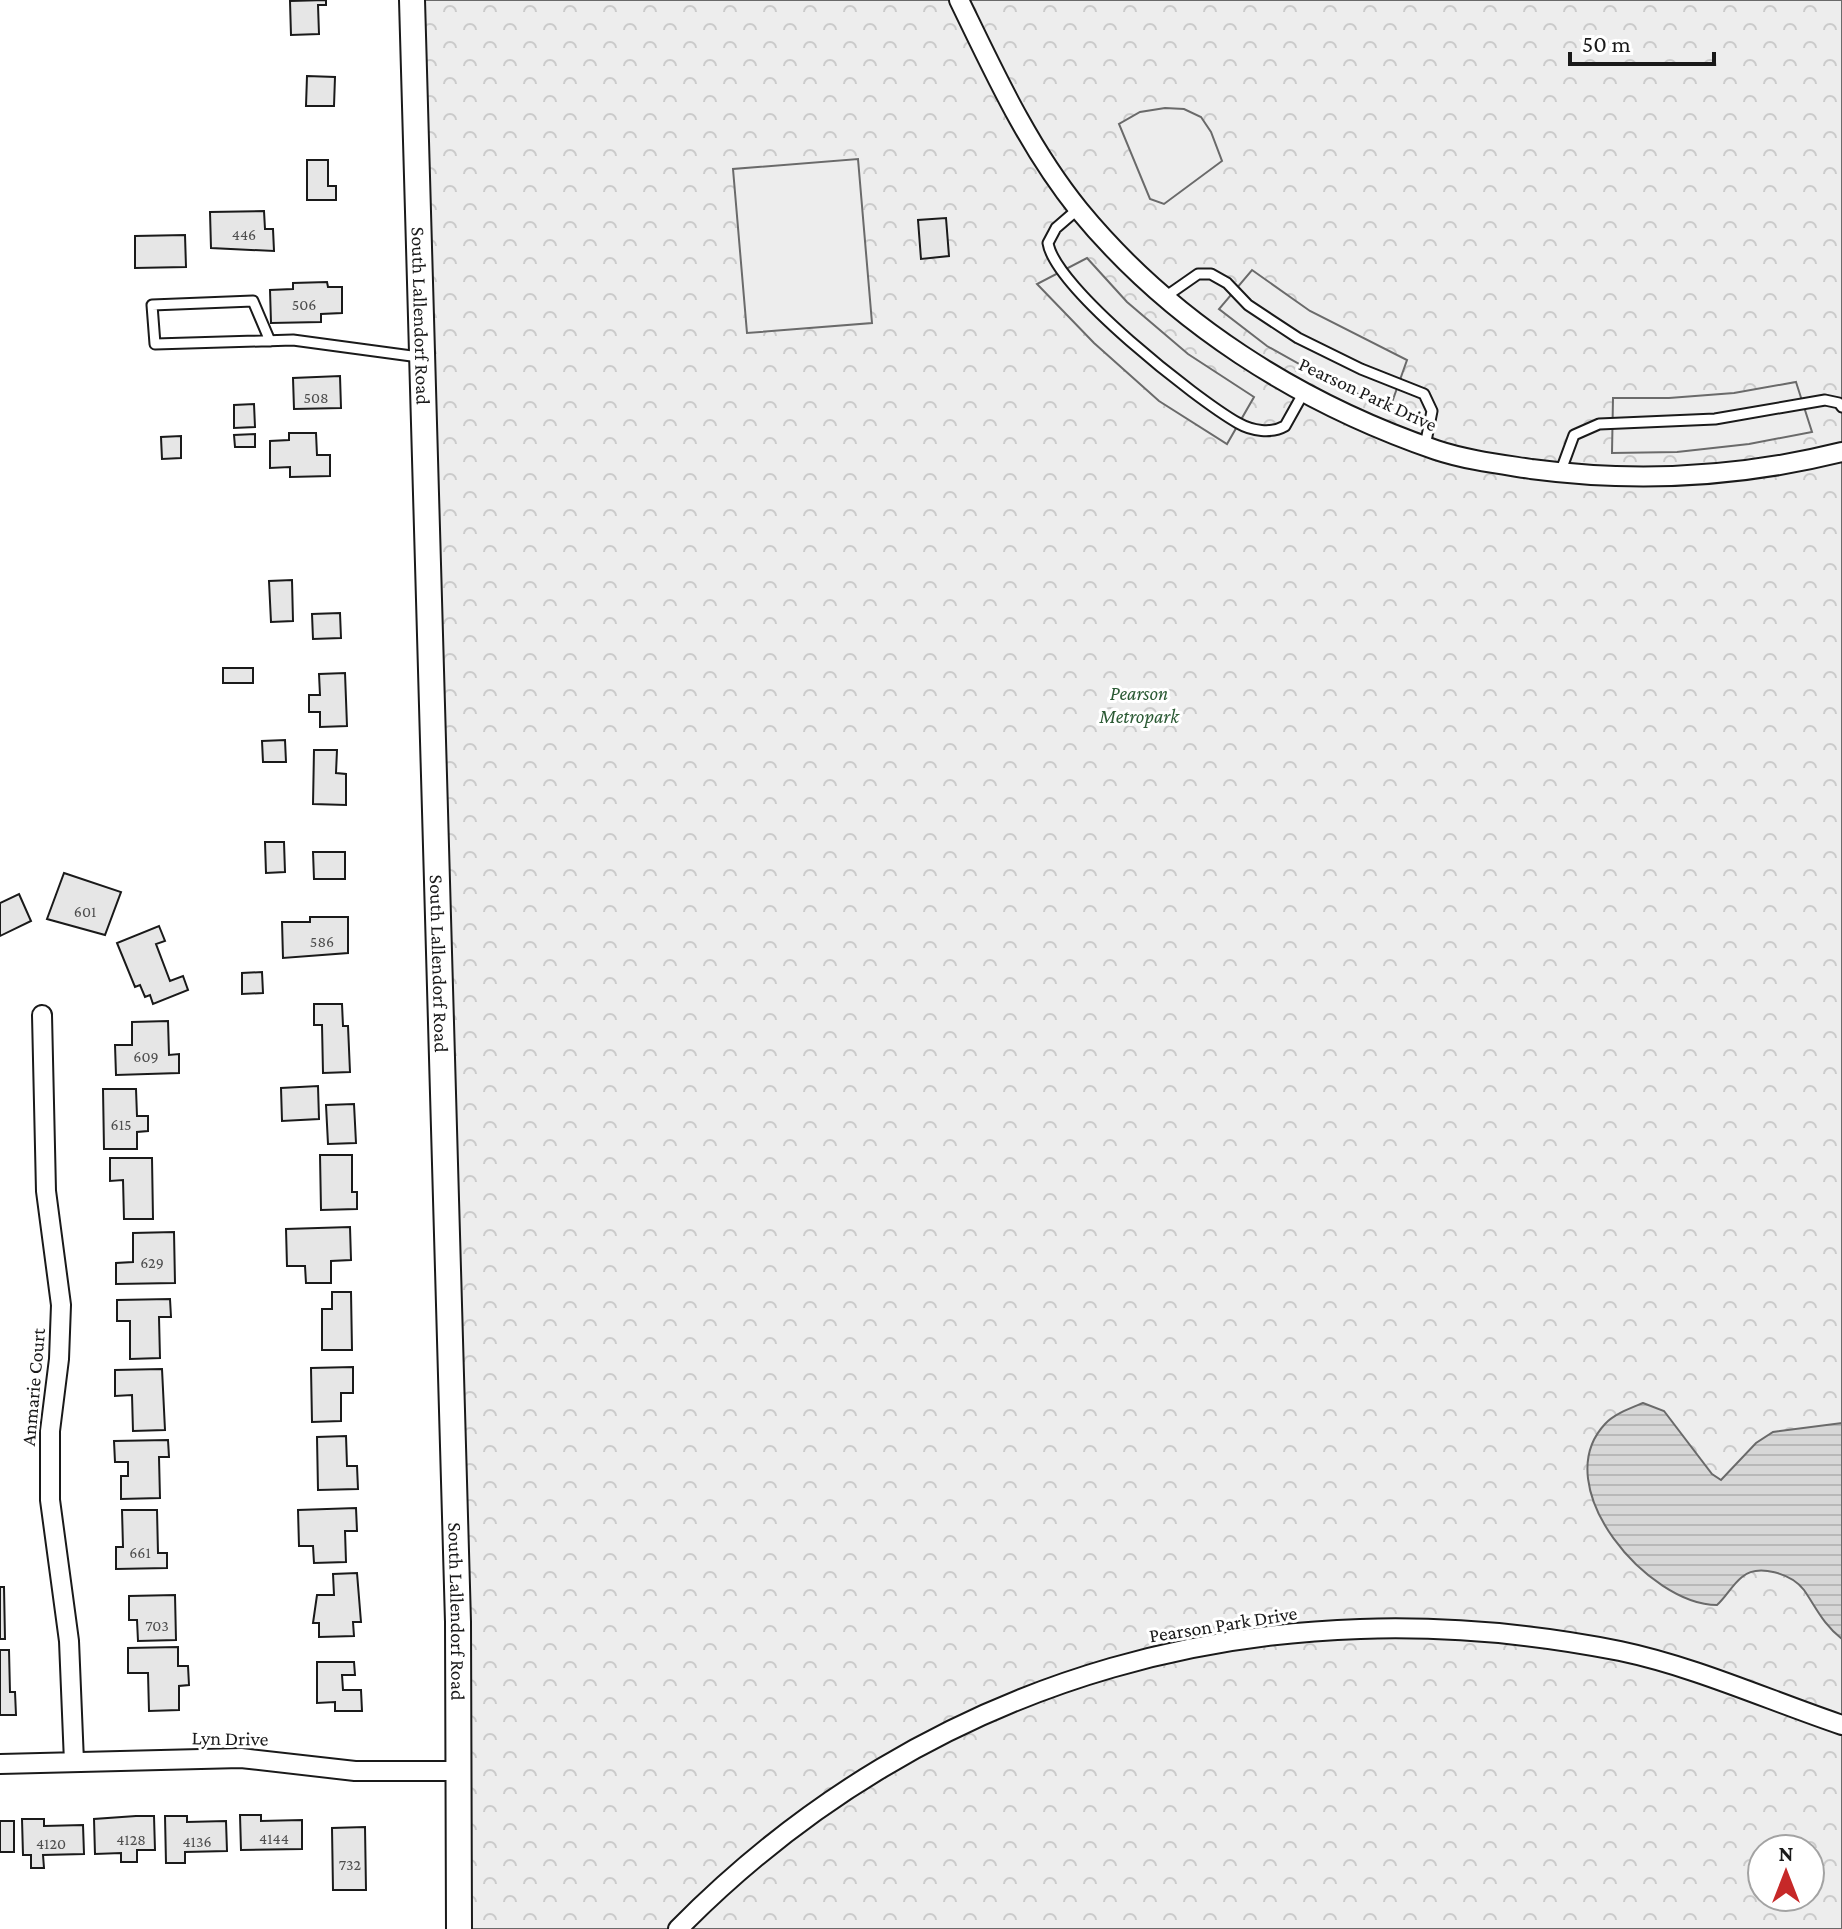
<svg xmlns="http://www.w3.org/2000/svg" width="1842" height="1929" font-family="'Crimson Pro',serif">
	<style>
		.park { fill: url(#park-crowns); stroke: #6a6a6a; stroke-width: 2; fill-rule: evenodd }
		.built { fill: #ededed; stroke: #6a6a6a; stroke-width: 2 }
		.water { fill: url(#water-rules); stroke: #6a6a6a; stroke-width: 2 }
		.building { fill: #e6e6e6; stroke: #1a1a1a; stroke-width: 2 }
		.lines { fill: none; stroke-linecap: round; stroke-linejoin: round }
		.lane-casing { stroke: #1a1a1a; stroke-width: 13 }
		.street-casing { stroke: #1a1a1a; stroke-width: 22 }
		.secondary-casing { stroke: #1a1a1a; stroke-width: 28 }
		.lane { stroke: #fff; stroke-width: 9 }
		.street { stroke: #fff; stroke-width: 18 }
		.secondary { stroke: #fff; stroke-width: 24 }
		.labels { text-anchor: middle; stroke-width: 6; stroke-linejoin: round; paint-order: stroke }
		.number-label { font-size: 16px; fill: #4d4d4d }
		.street-label { font-size: 20px; fill: #1a1a1a; stroke: #fff }
		.park-label { font-size: 20px; font-style: italic; fill: #2b5a34; stroke: #fff }
	</style>
	<defs>
		<pattern id="park-crowns" width="20" height="18" patternUnits="userSpaceOnUse" patternTransform="scale(2)"><rect width="20" height="18" fill="#ededed"/><path d="M2 6a3 3 0 1 1 6 0M12 15a3 3 0 1 1 6 0" fill="none" stroke="#cbcbcb"/></pattern>
		<pattern id="water-rules" width="6" height="5" patternUnits="userSpaceOnUse" patternTransform="scale(2)"><rect width="6" height="5" fill="#d7d7d7"/><path d="M0 2.5h6" fill="none" stroke="#b8b8b8"/></pattern>
	</defs>
	<rect width="100%" height="100%" fill="#fff"/>
	<!-- park -->
	<path class="park" d="M412 0H1842V1929H459ZM1762 1849H1810V1897H1762Z"/>
	<!-- built -->
	<path class="built" d="M1165 108 1184 109 1201 117 1211 132 1222 161 1164 204 1150 199 1119 124 1140 112Z
		M858 159 872 323 747 333 733 169Z
		M1087 258 1127 302 1188 354 1254 397 1227 444 1159 401 1094 343 1037 284Z
		M1252 270 1310 311 1407 360 1390 408 1335 384 1267 346 1219 309Z
		M1796 382 1812 432 1749 444 1677 452 1612 453 1613 398H1669L1734 393Z"/>
	<!-- water -->
	<path class="water" d="M1643 1403 1664 1411 1712 1474 1721 1480 1756 1443 1773 1432 1842 1423V1639C1823 1624 1817 1609 1804 1590 1792 1574 1758 1563 1742 1577 1732 1585 1726 1597 1717 1605 1649 1605 1546 1487 1605 1424 1614 1414 1631 1408 1643 1403Z"/>
	<!-- building -->
	<path class="building" d="M326 0V5H318L319 34 291 35 290 1Z
		M307 76 335 77 334 106H306Z
		M307 160H328V186H336V200H307Z
		M264 211 265 229H273L274 251 211 248 210 212Z
		M946 218 949 256 921 259 918 220Z
		M185 235 186 267 135 268V236Z
		M327 282 328 287H342V313L321 314V322L271 323 270 290 293 289V283Z
		M340 376 341 408 294 409 293 378Z
		M254 404 255 427 234 428V405Z
		M289 433H316L317 455H330V476L290 477V467L270 468V441L289 440Z
		M255 434V447H235L234 435Z
		M181 436V458L162 459 161 437Z
		M292 580 293 621 271 622 269 581Z
		M340 613 341 638 313 639 312 614Z
		M223 668H253V683H223Z
		M345 673 347 726 320 727V712H309V695H320L319 674Z
		M285 740 286 762H263L262 741Z
		M314 750H337L336 773 346 774V805L313 804Z
		M265 842H284L285 872 266 873Z
		M313 852H345V879H314Z
		M64 873 121 892 105 935 47 919Z
		M19 894 31 921 0 936V903Z
		M310 917H348V953L283 958 282 922H310Z
		M159 926 165 941 156 944 170 981 183 976 188 990 153 1004 150 995 145 997 140 985 135 987 117 943Z
		M262 972 263 993 242 994V973Z
		M314 1004H342L343 1026H348L350 1072 323 1073 322 1025H314Z
		M168 1021 169 1055 179 1054V1073L116 1075 115 1045H132V1022Z
		M318 1086 319 1119 282 1121 281 1088Z
		M103 1089H136L137 1116H148V1131L137 1132V1149H104Z
		M354 1104 356 1143 328 1144 326 1105Z
		M320 1155H352V1192H357V1209L321 1210Z
		M110 1158H152L153 1219H124L123 1180 110 1181Z
		M350 1227 351 1260 331 1261V1283H306L305 1266H287L286 1229Z
		M174 1232 175 1283 116 1284V1263L133 1262V1233Z
		M332 1292H351L352 1350H322V1309H332Z
		M170 1299 171 1317H159L160 1358 130 1359V1321H117V1300Z
		M353 1367V1393H341V1421L312 1422 311 1368Z
		M162 1369 165 1430 133 1431 132 1395 115 1396V1370Z
		M346 1436 347 1466H357L358 1489 318 1490 317 1437Z
		M168 1440 169 1457H159L160 1498 121 1499V1476H128V1462H115L114 1441Z
		M356 1508 357 1531H345L346 1562 314 1563 313 1546H299L298 1510Z
		M122 1510H157L158 1553H167V1568L116 1569V1547H123Z
		M357 1573 361 1622H353L354 1636 319 1637V1623H313L317 1595H334L333 1574Z
		M0 1587H4L5 1639H0Z
		M175 1595 176 1640 138 1641 137 1620H129V1596Z
		M178 1647V1666H188L189 1685 179 1686V1710L149 1711 148 1673H128V1648Z
		M0 1650H9L10 1692H15L16 1715H0Z
		M317 1662H354L355 1675H342L343 1690H361L362 1711H335V1702L317 1703Z
		M240 1815H261V1821L302 1820V1849L241 1850Z
		M136 1816H154L155 1850H137V1862H121V1853L95 1854 94 1819Z
		M165 1816H187V1822L226 1821 227 1851 185 1852V1863H166Z
		M22 1819H44V1826L83 1825 84 1854 43 1855 44 1868H31V1855H23Z
		M0 1821H14V1852H0Z
		M365 1827 366 1890H333L332 1828Z"/>
	<g class="lines">
		<!-- lane casing -->
		<g class="lane-casing">
			<path id="lane" d="M1078 209 1056 228 1048 243C1055 288 1196 399 1238 423 1252 431 1271 434 1285 426L1304 392
				M1165 297 1198 274H1211L1227 283 1248 305 1298 338 1361 369 1424 394 1432 411 1425 446
				M270 341 253 301 152 305 155 344 293 340 419 357
				M1560 473 1574 435 1599 424 1715 419 1825 400 1839 403 1842 407"/>
		</g>
		<!-- street casing -->
		<g class="street-casing">
			<path id="street" d="M959 0C994 72 1028 147 1079 210 1171 322 1299 403 1436 450 1466 460 1499 464 1531 469 1637 483 1738 478 1842 452
				M42 1015 46 1191 61 1305 59 1359 50 1431V1500L69 1641 74 1762
				M0 1764 241 1758 355 1771H460
				M678 1929C930 1673 1269 1581 1620 1651 1696 1667 1768 1700 1842 1725"/>
		</g>
		<!-- secondary casing -->
		<g class="secondary-casing">
			<g id="secondary">
				<path id="s1" d="M412 0 458 1622 459 1929"/>
			</g>
		</g>
		<!-- lane -->
		<use href="#lane" class="lane"/>
		<!-- street -->
		<use href="#street" class="street"/>
		<!-- secondary -->
		<use href="#secondary" class="secondary"/>
	</g>
	<g class="labels">
		<!-- number labels -->
		<g class="number-label">
			<text x="244" y="240">446</text>
			<text x="304" y="310">506</text>
			<text x="316" y="403">508</text>
			<text x="85" y="917">601</text>
			<text x="322" y="947">586</text>
			<text x="146" y="1062">609</text>
			<text x="121" y="1130">615</text>
			<text x="152" y="1268">629</text>
			<text x="140" y="1558">661</text>
			<text x="157" y="1631">703</text>
			<text x="274" y="1844">4144</text>
			<text x="131" y="1845">4128</text>
			<text x="197" y="1847">4136</text>
			<text x="51" y="1849">4120</text>
			<text x="350" y="1870">732</text>
		</g>
		<!-- street labels -->
		<g class="street-label">
			<text dy="7" stroke="none"><textPath href="#s1" startOffset="316">South Lallendorf Road</textPath></text>
			<text transform="translate(1368 394) rotate(25)" y="7">Pearson Park Drive</text>
			<text dy="7" stroke="none"><textPath href="#s1" startOffset="964">South Lallendorf Road</textPath></text>
			<text transform="translate(33 1387) rotate(-85)" y="7">Anmarie Court</text>
			<text dy="7" stroke="none"><textPath href="#s1" startOffset="1612">South Lallendorf Road</textPath></text>
			<text transform="translate(1223 1624) rotate(-9)" y="7">Pearson Park Drive</text>
			<text transform="translate(230 1738) rotate(1)" y="7">Lyn Drive</text>
		</g>
		<!-- park labels -->
		<g class="park-label">
			<text x="1139" y="700">Pearson<tspan x="1139" dy="23">Metropark</tspan></text>
		</g>
	</g>
	<!-- north arrow -->
	<g transform="translate(1786 1873)"><circle r="38" fill="#ffffff" stroke="#a3a3a3" stroke-width="2"/>
	<path d="M0-6L14 30L0 20L-14 30Z" fill="#c62828"/>
	<text y="-12" font-size="22" font-weight="bold" text-anchor="middle" fill="#1a1a1a">N</text>
	</g>
	<!-- scale -->
	<path d="M1570 52v12h144v-12" fill="none" stroke="#1a1a1a" stroke-width="4"/>
	<text x="1582" y="52" font-size="24" fill="#1a1a1a" stroke="#ffffff" stroke-width="6" paint-order="stroke">50 m</text>
</svg>
